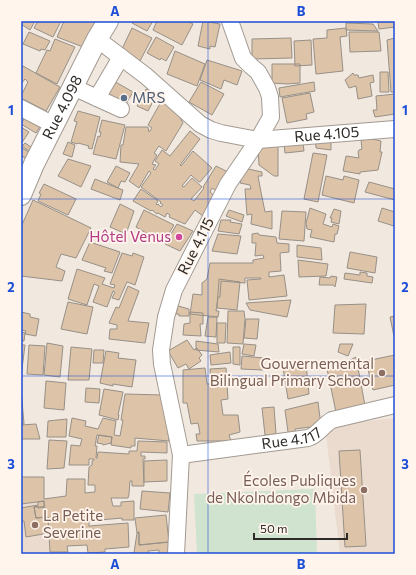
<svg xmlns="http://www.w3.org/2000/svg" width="416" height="575" font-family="Commissioner,sans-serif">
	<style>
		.built { fill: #eadbce }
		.green { fill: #d0e3cf }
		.building { fill: #ddc4a9; stroke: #979087 }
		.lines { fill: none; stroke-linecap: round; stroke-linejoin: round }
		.minor-casing { stroke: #a29a92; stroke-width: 18 }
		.major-casing { stroke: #a29a92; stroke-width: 22 }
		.minor { stroke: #fff; stroke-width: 16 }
		.major { stroke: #fff; stroke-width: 20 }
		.grid { fill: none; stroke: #1d4ed8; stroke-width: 1; stroke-opacity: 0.55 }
		.service-dot { fill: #5c6f8a; stroke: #fff5ed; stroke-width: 1.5 }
		.hotel-dot { fill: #d1479c; stroke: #fff5ed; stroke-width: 1.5 }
		.education-dot { fill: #8d6e63; stroke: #fff5ed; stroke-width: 1.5 }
		.labels { text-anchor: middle; stroke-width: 3.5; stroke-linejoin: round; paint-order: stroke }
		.service-label { font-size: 15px; fill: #4e5e75; stroke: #fff5ed; text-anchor: start }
		.street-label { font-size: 15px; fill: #2e2a27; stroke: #fff5ed }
		.hotel-label { font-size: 15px; fill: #b23c85; stroke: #fff5ed; text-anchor: end }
		.education-label { font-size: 15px; fill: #785e54; stroke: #fff5ed; text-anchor: end }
		.neatline { fill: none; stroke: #1d4ed8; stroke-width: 1.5 }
		.grid-label { font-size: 13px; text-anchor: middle; font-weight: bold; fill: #1d4ed8 }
	</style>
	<rect width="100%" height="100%" fill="#f1e8df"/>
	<!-- built -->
	<path class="built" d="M395 418V554H340L325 426Z
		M44 501 46 517 49 533 50 552 21 554V504Z"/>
	<!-- green -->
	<path class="green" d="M315 489 317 554H197L194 494Z"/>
	<!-- building -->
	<path class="building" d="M21 21H35L30 30 21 24Z
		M38 21H61L53 37 34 28Z
		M64 21H96L83 47 57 37Z
		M133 21H153L147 31 132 23Z
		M157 21H187L193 24 182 45 153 30Z
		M203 21 220 24 215 47 210 46V49L198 46Z
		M376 21H395V27L379 29 378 22Z
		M346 23 373 24 378 31 346 30Z
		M132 28 152 38 140 61 121 51Z
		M346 28 347 36 340 37 343 71 316 74 313 39 327 38V30Z
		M29 32 50 41 45 50 41 49 40 51 23 44Z
		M349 32H379L381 51 350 52Z
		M156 37 174 47 166 61 161 58 160 60 147 53Z
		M291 38 292 58 252 59V39Z
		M395 38V92H391L387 40Z
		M55 39 75 47 57 84 36 73 47 50 50 51Z
		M311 40 312 65 295 66 294 41Z
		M175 51 205 64 197 86 167 74Z
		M207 60 242 71 237 85 224 80 221 89 200 80Z
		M272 64H300V83L287 84 272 83Z
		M23 66 60 87 46 111 21 98V96L28 82 25 79 21 84V69Z
		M380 72H388L389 92H380Z
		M353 73 354 75H358L359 78 373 75 374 82 370 83 372 96 358 99 356 86 349 88 345 80Z
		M112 80 133 92 124 107 103 95Z
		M201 82 224 94 212 115 189 102Z
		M314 82 315 91 280 97 279 88Z
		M146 89 157 94 148 111 137 106Z
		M310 93 314 112 306 114 307 119 287 123 282 98Z
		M395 94V114L375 117 373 110H377L376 96Z
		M162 100 178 114 183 123 166 151 159 146 154 153 157 155 152 164 156 165 153 169 155 170 159 164 155 161 162 150 170 156 190 131 200 139 180 165 181 166 193 151 212 168 200 182H199L191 175 182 186 184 187 192 178 202 187 191 199 194 201 204 188 203 187 216 166 228 172 220 193 212 188 210 192 218 199 204 217 195 210 185 224 169 217 170 215 167 213 165 217 158 213 157 214 152 210 151 211 133 201 141 189 158 201 156 204 157 205 158 204 161 207 163 205 160 203 161 202 141 187 151 173 149 171 139 188 129 181 139 164 120 162 121 145H123L126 127H148L149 132 152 128 148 125Z
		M78 111 100 117 92 149 88 148 89 146 78 143 77 144 71 142 77 122 74 121Z
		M26 116 41 125 36 133 21 124Z
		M102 120 125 125 116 159 93 154 98 136 100 137 101 132H99Z
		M21 127 29 132 21 144Z
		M331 134V150L316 148 315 135Z
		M372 139 381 141 380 152H382L378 170 360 172V174L343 171 346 156 359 158 358 152 359 150 362 149 361 140Z
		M68 142 75 145 72 157 63 154Z
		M278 142V176H274L259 165 258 146Z
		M303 142 304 151 285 153 284 144Z
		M25 143 31 147 29 151 22 146Z
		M22 148 29 152 26 158 21 156Z
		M313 153 327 155 318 202 304 199Z
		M68 159 91 166 81 187 58 176Z
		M246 164 250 166 248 169 262 172V176H258L260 187 265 212 272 211V229L251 224 252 214 247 215 245 189H251L250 185 240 183Z
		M116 166 130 173 125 182 121 181 118 188 107 182Z
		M326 176 343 180 344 176 359 180 354 203 322 195Z
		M95 179 123 190 120 200 91 189Z
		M369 182 395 189V200L365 192Z
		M44 184 76 199 68 215 38 201 41 194 39 193Z
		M33 200 91 228 76 258 61 254 56 267 65 271 62 281 21 276V227Z
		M120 204 134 211 126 234 110 227Z
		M310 208 326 214 323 224 332 227 333 224 339 226 337 234H335L334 242 310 237 312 230 307 229 306 223Z
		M382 208 395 212 394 226 378 221Z
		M334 209 341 211 339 224 331 222 332 218H330Z
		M144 210 174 225 165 240H158L136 227Z
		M229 210 244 215 242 222 226 216Z
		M282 211 306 212 304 241 279 239Z
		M221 220H231L230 222 242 224 239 234 218 231Z
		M177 224 193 231 180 251 165 244Z
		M258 233 259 235 276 237 277 243 289 244V252L280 253 281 271 269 272V277L284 275 287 296 249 300 247 280 261 279V278H245V283L221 281 220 297H218L216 311H219L218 317 190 314 193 294 202 295V283L207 279 210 263H253V260L264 258 263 255 255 256 256 243H252V234Z
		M218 234 241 236 237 254 212 251Z
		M90 242 120 252 112 273 104 271 106 268 82 260Z
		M297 245 321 248 322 260 297 257Z
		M350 252 377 257 375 273 347 268Z
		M122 253 132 256 133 253 144 257 135 285 127 282 119 300 112 298 115 292 113 291 107 307 93 302 99 286 94 284 87 305 68 299 77 269 105 278 102 284 114 288 115 285 110 284Z
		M298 260 328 264 326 276 299 277Z
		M360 272 367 273V276L373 277 372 283 344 279 345 273 360 275Z
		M331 276 337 277 335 287 333 285H319L320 277 330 278Z
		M219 279 240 282 237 310 217 308Z
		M128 286 139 291 128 321 149 323 145 343 109 339 110 329H117V325L109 323 116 307 119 308Z
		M291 300 287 317 250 310 246 303Z
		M68 302 93 307 87 334 61 329Z
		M366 304 364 334 333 333 335 305Z
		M178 306 189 309V316H179V314H176Z
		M228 311H244L245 319 243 344 227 343Z
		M21 312 30 314V317L39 319 36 336 25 334 26 331 21 330Z
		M190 312 203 313V324H200L201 336 183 335 184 324 190 323Z
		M395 316V341L390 317Z
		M208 317H217L216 337 205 336Z
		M246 319H259L257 339 244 338Z
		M217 323H226L225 343H217Z
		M21 332 25 333 24 341H21Z
		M187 340 194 350 197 348 202 355 199 358 201 361 189 369 186 364 178 368 168 351Z
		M196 341 218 344 219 352 196 350Z
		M47 343 63 346 60 377 44 375Z
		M244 344 256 345 254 356 242 354Z
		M340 344H353L348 356 338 352Z
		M21 345H25L21 377Z
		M29 345 45 346 43 375 27 374Z
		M71 347 92 349 89 380H68Z
		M233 347H240V365L233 364Z
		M94 350H104L103 363H93Z
		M106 351 119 353 118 358 136 360 132 387 113 384V386L100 383Z
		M230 352 231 363 211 365 210 355Z
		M395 355V385L373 390 366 361Z
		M242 356 264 358 263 370 241 369Z
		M356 357 366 411 337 417 326 364 341 365Z
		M306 364 309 394 288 399 283 368Z
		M205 368 207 384H211L210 369 226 368 228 399 221 400 223 415H238L240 432 229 435 231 441H197L196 434H200L198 423 191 424 187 403H183V370Z
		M46 381 66 383 64 410 44 408Z
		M21 388 24 424H21Z
		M86 388 100 389 99 403 85 402Z
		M104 389 123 392 118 415H119L118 420 99 415Z
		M125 394 162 395 166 414 169 441 135 438V446H131V448L111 445 112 437 97 435 95 446H97L96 458H97L98 452 129 454V451H137L138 441 167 442V453L141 452V456H145V459H143L144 486H132V481H130L129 494 128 498H111L113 506H121V502L134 501V520H122V518L89 521V526L128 523 129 547 105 549V552L88 553 87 545 67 546 68 552H50L48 517H46L44 501 21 504V477H44V499L66 496 67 479H85V493L95 492V485H88L89 467 92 465V461L94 460V459H89V465H69L71 445 80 446 82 439 69 436 72 418 86 421 85 426 98 429 103 418 116 421 114 435 120 436 123 420H121Z
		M318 402 322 434 312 436 310 427 295 429 296 438 289 439 285 410Z
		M274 407 276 434 265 435 262 408Z
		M67 419 66 437H47L48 421Z
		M36 424 40 439H21V425Z
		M99 435 112 437 111 443 103 445V444L97 443Z
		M49 440 67 441 64 468 47 469Z
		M360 450 366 546 345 547 339 451Z
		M167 460V481L144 482V461Z
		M142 491 170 493 168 512 140 509Z
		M44 501V507H34L36 518 48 517 49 533 26 537 24 521H21V508L38 505V502Z
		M38 506V508L44 507 46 517 36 518 34 507Z
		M166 515 169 542 139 545V532L137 533 135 518Z
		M139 532V545L169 542V554H159V550L148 551V554H129V553H134L137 533Z"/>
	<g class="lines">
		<!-- minor casing -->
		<g class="minor-casing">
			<g id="minor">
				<path d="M230 21 243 58 251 66 258 72 267 88 270 97 271 117 258 140"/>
				<path d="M97 39 146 76 200 124 211 130 221 133 258 140 228 184 174 290 166 317 161 350 162 364 181 455 176 554"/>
				<path d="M73 87 121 109"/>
				<path d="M97 98 121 57"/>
				<path d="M21 108 54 125"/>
				<path id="s1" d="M258 140 395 129"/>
				<path id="s2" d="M181 455 308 438C318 435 323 425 332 420L395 405"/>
			</g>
		</g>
		<!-- major casing -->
		<g class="major-casing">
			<g id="major">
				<path id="s3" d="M21 195 34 164 97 39 108 21"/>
			</g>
		</g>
		<!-- minor -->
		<use href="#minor" class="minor"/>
		<!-- major -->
		<use href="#major" class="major"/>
	</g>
	<!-- grid -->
	<path class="grid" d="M208 21V554M21 199H395M21 376H395"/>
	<!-- markers -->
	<circle class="service-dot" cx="124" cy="98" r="4"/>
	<circle class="hotel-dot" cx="179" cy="237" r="4"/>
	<g class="education-dot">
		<circle cx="382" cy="373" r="4"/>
		<circle cx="364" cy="490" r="4"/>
		<circle cx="35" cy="525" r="4"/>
	</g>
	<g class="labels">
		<!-- service labels -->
		<g class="service-label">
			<text x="132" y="103">MRS</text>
		</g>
		<!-- street labels -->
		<g class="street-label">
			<text dy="5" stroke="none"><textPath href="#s3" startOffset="97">Rue 4.098</textPath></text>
			<text dy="5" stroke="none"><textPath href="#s1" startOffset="69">Rue 4.105</textPath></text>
			<text transform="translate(196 246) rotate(-63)" y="5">Rue 4.115</text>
			<text dy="5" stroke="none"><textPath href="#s2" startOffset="112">Rue 4.117</textPath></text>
		</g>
		<!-- hotel labels -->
		<g class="hotel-label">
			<text x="171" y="242">Hôtel Venus</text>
		</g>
		<!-- education labels -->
		<g class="education-label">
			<text x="374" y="369">Gouvernemental<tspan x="374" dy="17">Bilingual Primary School</tspan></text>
			<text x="356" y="486">Écoles Publiques<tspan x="356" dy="17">de Nkolndongo Mbida</tspan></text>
			<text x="43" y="521" text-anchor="start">La Petite<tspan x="43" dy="17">Severine</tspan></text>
		</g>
	</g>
	<!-- border -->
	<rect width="416" height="575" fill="none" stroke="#fff5ed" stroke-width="44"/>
	<!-- scale -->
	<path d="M254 533v6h93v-6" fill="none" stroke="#2e2a27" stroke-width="2"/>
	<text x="260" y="533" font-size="12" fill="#2e2a27" stroke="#fff5ed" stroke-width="3" paint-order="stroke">50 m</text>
	<rect x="22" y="22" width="372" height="531" class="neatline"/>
	<g class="grid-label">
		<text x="115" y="16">A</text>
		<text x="301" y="16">B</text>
		<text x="11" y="115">1</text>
		<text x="405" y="115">1</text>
		<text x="11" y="292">2</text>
		<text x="405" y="292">2</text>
		<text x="11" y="469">3</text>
		<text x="405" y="469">3</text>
		<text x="115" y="569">A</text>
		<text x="301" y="569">B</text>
	</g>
</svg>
